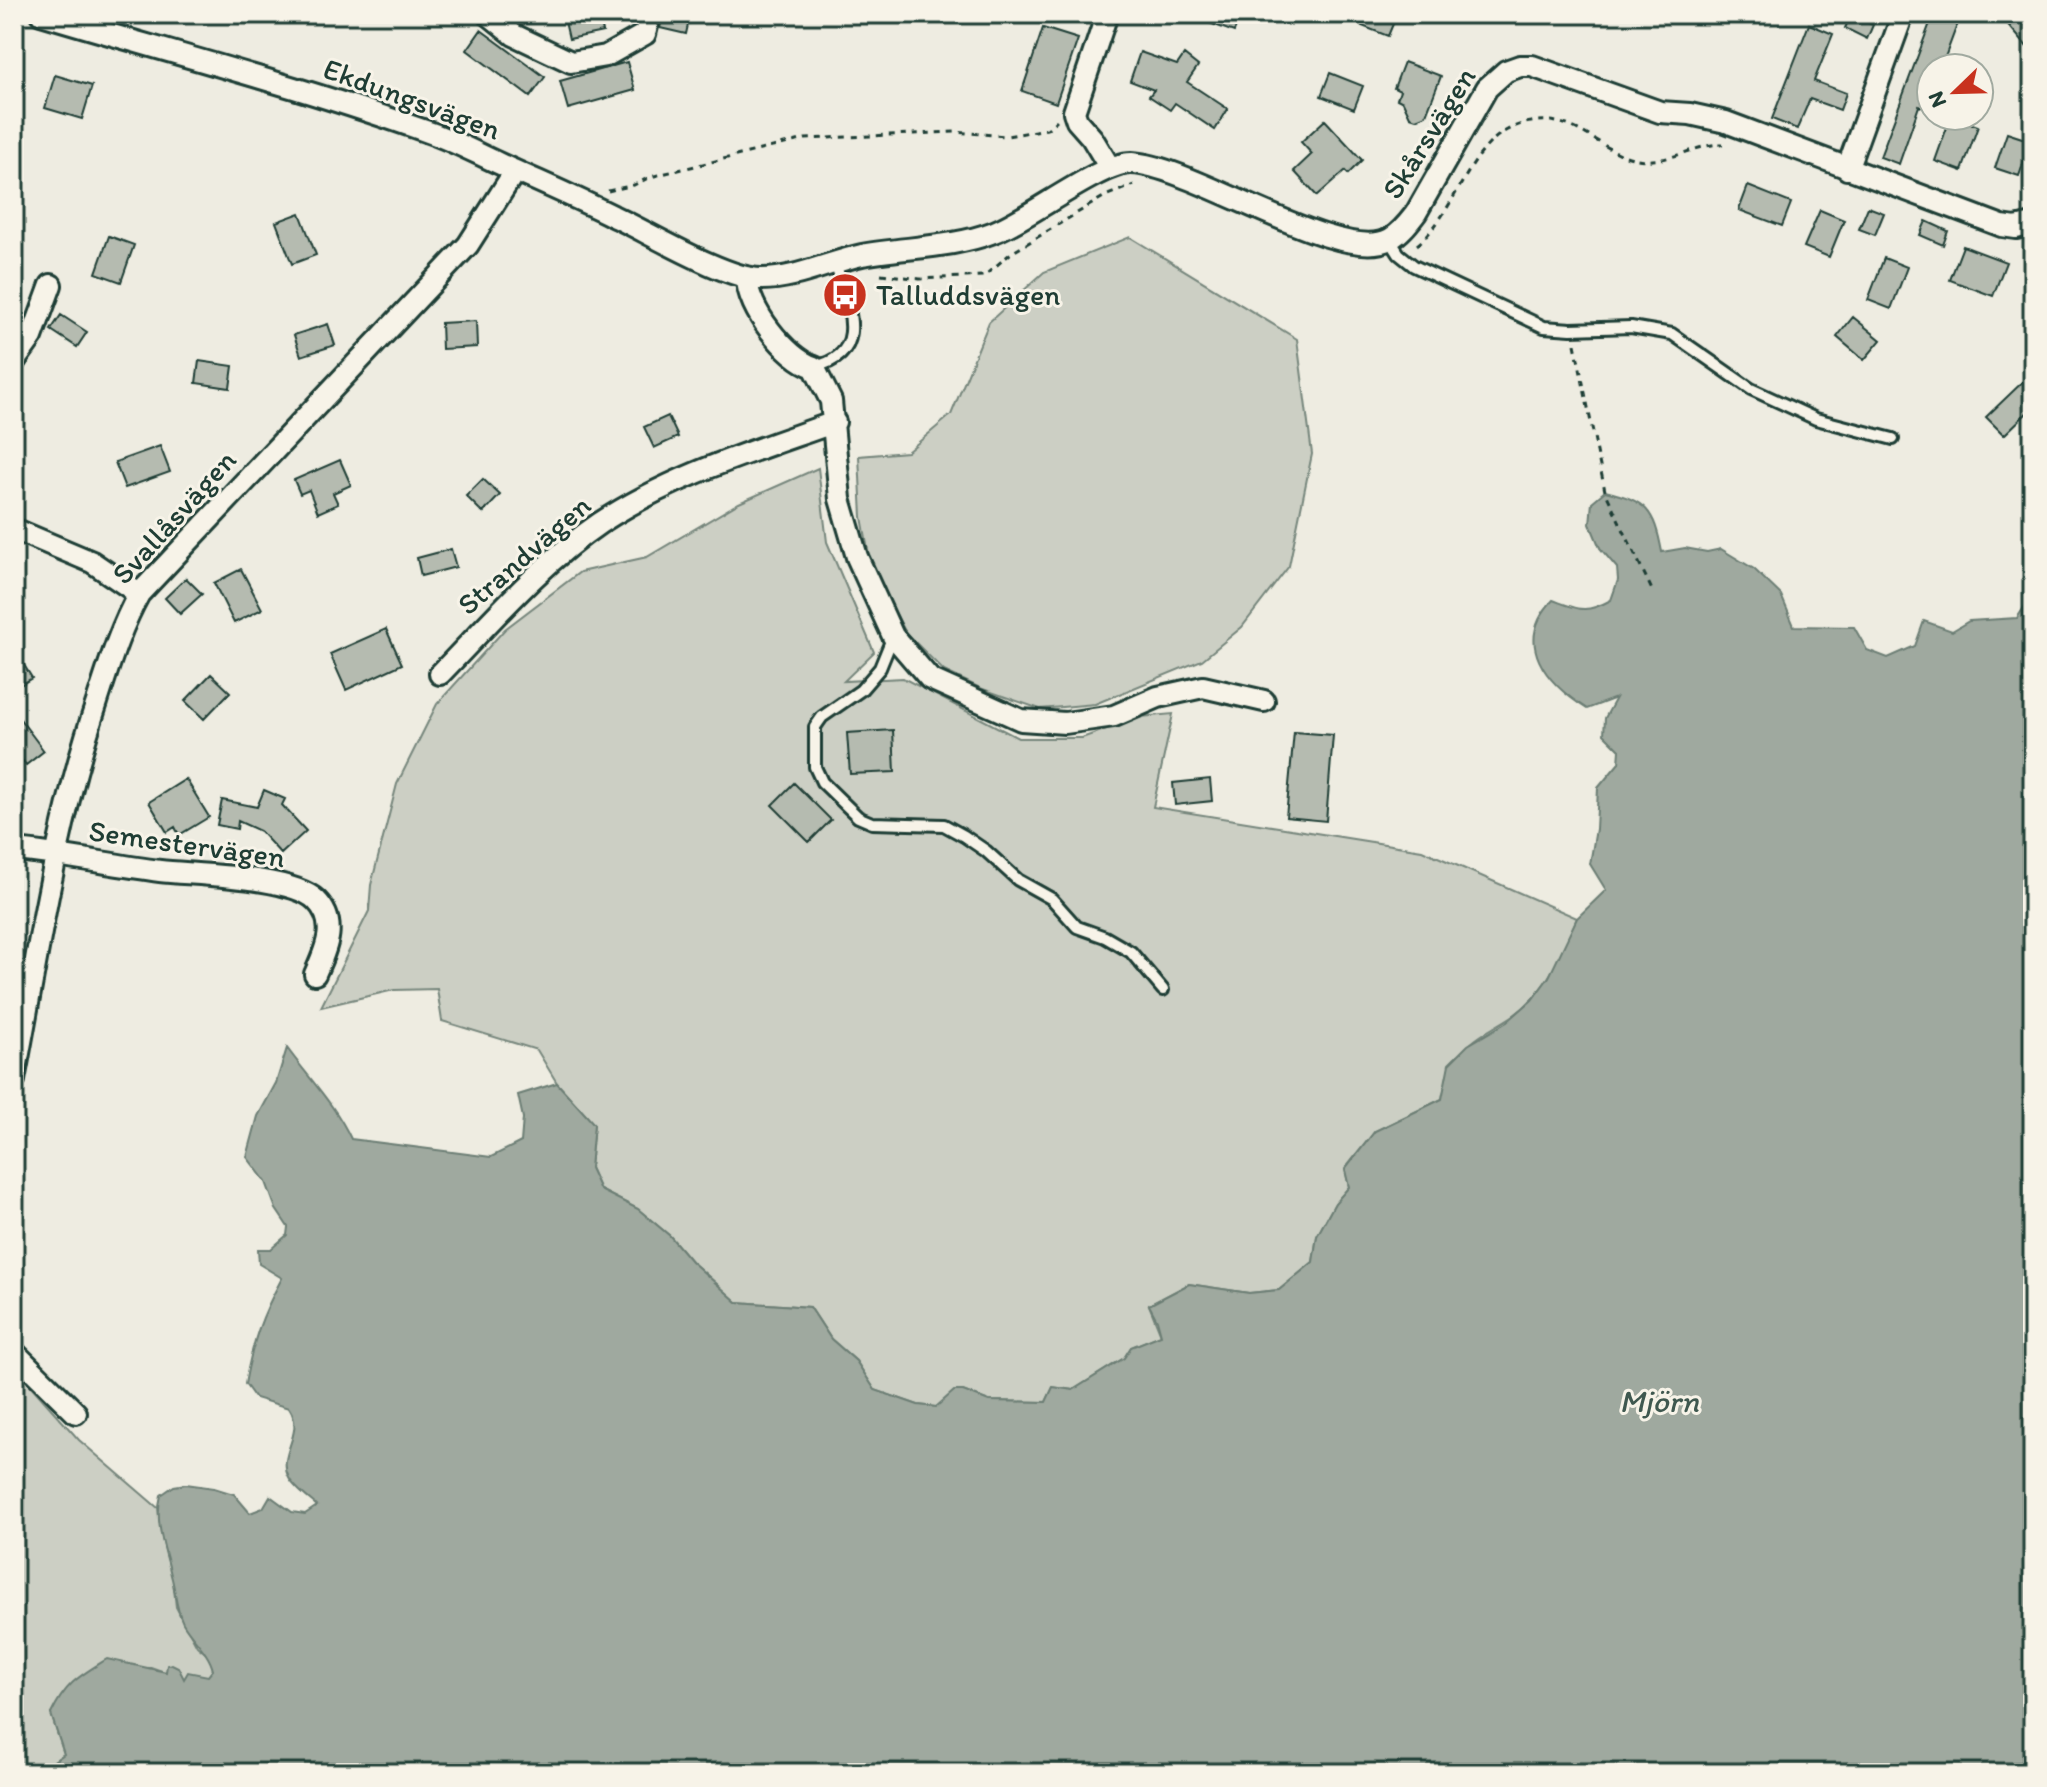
<svg xmlns="http://www.w3.org/2000/svg" width="2047" height="1787" font-family="Itim,sans-serif">
	<style>
		.green { fill: #cccfc4; stroke: #76867c; stroke-width: 2 }
		.water { fill: #9fa99f; stroke: #6c7e74; stroke-width: 2 }
		.building { fill: #b5bbb0; stroke: #1f3d34; stroke-width: 2 }
		.lines { fill: none; stroke-linecap: round; stroke-linejoin: round }
		.service-casing { stroke: #1f3d34; stroke-width: 16 }
		.minor-casing { stroke: #1f3d34; stroke-width: 26 }
		.path { stroke: #1f3d34; stroke-width: 3; stroke-dasharray: 6 6; stroke-linecap: butt }
		.service { stroke: #f7f3e8; stroke-width: 10 }
		.minor { stroke: #f7f3e8; stroke-width: 20 }
		.labels { text-anchor: middle; stroke-width: 6; stroke-linejoin: round; paint-order: stroke }
		.street-label { font-size: 30px; fill: #1f3d34; stroke: #f7f3e8 }
		.poi-label { font-size: 30px; fill: #1f3d34; stroke: #f7f3e8; text-anchor: start }
		.water-label { font-size: 32px; font-style: italic; fill: #3f584f; stroke: #f7f3e8 }
	</style>
	<rect width="100%" height="100%" fill="#eeece1"/>
	<filter id="ink" filterUnits="userSpaceOnUse"><feTurbulence type="fractalNoise" baseFrequency=".0125" numOctaves="2"/><feDisplacementMap in="SourceGraphic" scale="16" xChannelSelector="R" yChannelSelector="G"/><feConvolveMatrix kernelMatrix="1 2 1 2 8 2 1 2 1" color-interpolation-filters="sRGB"/></filter>
	<g filter="url(#ink)">
		<!-- green -->
		<path class="green" d="M1130 237 1297 339 1312 454 1289 566 1242 627 1202 660 1095 704 1040 709 980 688 944 671 906 633 871 567 862 517 859 456 907 452 951 415 989 322 1044 272Z
			M818 468 827 542 874 652 844 681 903 678 1018 738H1082L1140 717 1173 714 1153 807 1422 850 1577 918C1565 946 1553 977 1531 1000 1514 1020 1489 1027 1470 1044 1458 1054 1444 1084 1442 1099L1375 1131 1345 1169 1349 1187 1335 1203 1317 1236 1313 1262 1279 1290 1249 1293 1189 1284 1149 1305 1161 1335 1131 1347 1124 1358 1073 1390 1053 1387 1046 1402 989 1401 963 1391 936 1407 918 1405 875 1390 856 1361 831 1339 810 1307 737 1302 691 1261 670 1236 638 1209 600 1190 590 1168 594 1124 557 1083 537 1050 442 1021 437 989 394 990 321 1007 369 911 371 885 397 784 437 704 505 629 580 572 647 557 739 503Z
			M14 1367 79 1440 158 1508 162 1539 173 1579 176 1607 197 1646 210 1657 213 1669 208 1677 184 1679 151 1667 51 1714 64 1754 54 1761V1773H14Z"/>
		<!-- water -->
		<path class="water" d="M1605 491C1647 501 1654 510 1662 552L1685 548 1707 552 1721 549 1754 569 1781 595 1794 626 1854 627 1867 650 1888 658 1915 646 1924 621 1952 631 1969 621 2017 618 2033 594V1773H54V1761L64 1754 51 1714C66 1683 78 1677 107 1659L166 1672 167 1665 172 1664 178 1667 184 1679 188 1672 208 1676 213 1670C209 1652 192 1639 183 1623 175 1607 176 1592 171 1575 165 1548 154 1522 161 1495L174 1486 186 1484 214 1488 234 1494 250 1513 263 1508 270 1496 292 1512 305 1514 317 1506C308 1498 294 1488 289 1478 276 1454 306 1434 289 1408L255 1398 245 1384C253 1340 261 1317 282 1278L259 1264 258 1249H271L287 1235 288 1227 276 1209 266 1182 247 1157 258 1116 276 1083 287 1048C308 1077 336 1106 351 1139L491 1157 521 1142 523 1118 518 1095 557 1083 594 1124 590 1168 600 1190 638 1209 670 1236 691 1261 737 1302 810 1307 831 1339 856 1361 875 1390 918 1405 936 1407 954 1391H963L989 1401 1046 1402 1053 1387 1073 1390 1124 1358 1131 1347 1161 1335 1157 1320 1149 1305 1189 1284 1249 1293 1279 1290 1313 1262 1317 1236 1335 1203 1349 1187 1345 1170 1375 1131 1442 1099 1449 1064 1468 1045 1507 1022 1532 1000 1549 977 1577 918 1606 890 1590 864 1596 829 1598 788 1619 763 1620 750 1604 734 1605 718 1616 698 1587 709C1546 683 1512 643 1553 600 1580 610 1585 614 1611 600L1618 580 1617 568 1600 548 1590 524 1592 502Z"/>
		<!-- building -->
		<path class="building" d="M579 14H599L603 32 569 39 564 17Z
			M663 14 690 16 686 34 660 28Z
			M1190 14H1241L1234 32 1190 16Z
			M1367 14H1381L1395 19 1388 36 1362 26Z
			M1999 14H2033V54Z
			M1851 15 1873 25 1867 39 1845 28Z
			M1933 15 1957 25 1941 68H1931V110L1919 106 1899 164 1880 157Z
			M1809 24 1833 34 1814 81 1846 93 1840 110 1810 99 1797 129 1772 119Z
			M1043 28 1078 39 1056 103 1022 91Z
			M481 30 545 77 530 97 467 50Z
			M1140 52 1177 65 1184 55 1198 66 1187 82 1228 109 1215 130 1175 103 1170 110 1149 96 1154 90 1130 81Z
			M627 62 635 90 568 109 560 81Z
			M1404 62 1441 76 1426 115 1416 119 1410 117 1403 102 1397 99 1400 91 1394 88Z
			M1330 73 1363 86 1354 109 1321 96Z
			M55 75 92 86 82 119 45 108Z
			M1951 116 1978 126 1962 171 1935 161Z
			M1325 120 1362 160 1348 174 1345 171 1317 196 1294 171 1312 154 1301 142Z
			M2007 133 2031 141 2019 176 1995 168Z
			M1748 186 1791 203 1782 226 1739 210Z
			M1868 207 1884 213 1875 235 1859 229Z
			M1820 210 1844 220 1829 257 1804 247Z
			M300 213 316 255 292 264 276 222Z
			M1926 221 1948 231 1943 245 1920 235Z
			M109 236 134 245 121 282 96 273Z
			M1963 246 2006 262 1993 296 1950 280Z
			M1884 258 1907 267 1891 309 1868 300Z
			M61 315 87 332 77 347 51 330Z
			M1853 317 1881 340 1864 360 1837 337Z
			M476 321 477 347 442 349 441 323Z
			M328 324 335 345 301 356 294 335Z
			M199 361 233 366 230 388 196 383Z
			M2033 372V407L2004 435 1986 417Z
			M668 416 678 437 654 448 644 427Z
			M160 446 170 472 125 488 115 462Z
			M340 460 351 485 333 493 338 504 318 513 309 490 300 494 294 480Z
			M483 479 500 495 483 513 466 496Z
			M451 549 456 567 421 576 417 558Z
			M241 569 262 609 234 623 214 583Z
			M186 578 202 594 180 614 165 598Z
			M386 629 402 664 346 690 330 654Z
			M14 649 32 678 14 689Z
			M211 674 230 692 204 719 185 701Z
			M14 711 44 751 26 765 14 749Z
			M893 730 895 772 850 774 847 733Z
			M1294 732 1333 735 1326 821 1286 817Z
			M186 779 209 817 179 835 175 827 167 832 149 802Z
			M1210 779 1212 801 1175 805 1173 783Z
			M794 783 831 820 809 842 772 805Z
			M264 790 285 799 282 805 306 831 281 854 260 831 238 821 237 829 217 825 222 800 257 807Z"/>
		<g class="lines">
			<!-- service casing -->
			<g class="service-casing">
				<path id="service" d="M1390 240 1399 254 1414 266 1544 327 1571 329 1631 327 1672 334 1751 389 1816 419 1893 439
					M814 367C874 353 846 302 835 262
					M893 636 880 668 861 690 822 717 815 727V767L822 782 858 817 872 823 944 825 964 836 986 851 1018 880 1052 899 1077 927 1105 937 1131 952 1163 990"/>
			</g>
			<!-- minor casing -->
			<g class="minor-casing">
				<path id="minor" d="M41 14C171 53 303 87 431 133 454 141 476 153 498 163 537 181 575 197 613 216 648 232 727 280 762 279 796 279 829 262 862 255 905 247 953 248 994 232 1029 219 1101 162 1132 163 1194 166 1340 266 1390 239 1401 233 1409 222 1416 213L1487 88 1506 71 1520 66H1532L1660 112 1690 114 1726 122 2002 226 2016 228 2033 224
					M488 14 514 35 571 62 606 56 645 34 650 14
					M1107 14 1074 112 1077 121 1092 138 1110 168
					M1847 169 1903 14
					M747 278C747 308 786 358 814 367L831 401 840 499 857 557 893 636 930 679 1021 720 1065 723 1114 716 1158 697 1203 687 1264 701
					M14 362 32 337 51 285
					M14 529 92 562 139 594
					M440 674C490 623 540 564 600 523 673 475 754 451 835 422
					M14 850C63 854 111 865 160 871 196 875 291 876 316 900 339 923 326 949 315 974
					M14 1080C38 954 56 824 97 702 109 665 120 628 139 594L468 245 515 171
					M14 1352 76 1413"/>
			</g>
			<!-- path -->
			<path class="path" d="M14 22 25 24
				M608 191 634 185 650 177 805 139 955 132 1007 136 1047 129 1057 120
				M1417 245C1450 217 1462 170 1493 140 1503 131 1517 124 1531 122 1580 113 1601 157 1645 160 1673 162 1696 144 1723 144
				M881 274 920 279 984 276 1010 254 1105 196 1134 185
				M1575 344 1605 491 1652 590"/>
			<!-- service -->
			<use href="#service" class="service"/>
			<!-- minor -->
			<use href="#minor" class="minor"/>
		</g>
	</g>
	<!-- icons -->
	<defs>
		<g id="bus-disc" transform="scale(2.3)"><circle r="9.5" fill="#c8321e" stroke="#f7f3e8"/><path d="M-5-6H5V4H4V6H2V4H-2V6H-4V4H-5ZM-3.5-4V0h7V-4ZM-3.5 1.2v1.5H-2V1.2ZM2 1.2v1.5H3.5V1.2Z" fill="#fff"/></g>
	</defs>
	<g fill-rule="evenodd">
		<use href="#bus-disc" x="845" y="295"/>
	</g>
	<g class="labels">
		<!-- street labels -->
		<g class="street-label">
			<text transform="translate(412 99) rotate(20)" y="10">Ekdungsvägen</text>
			<text transform="translate(1429 133) rotate(-58)" y="10">Skårsvägen</text>
			<text transform="translate(174 517) rotate(-48)" y="10">Svallåsvägen</text>
			<text transform="translate(524 555) rotate(-41)" y="10">Strandvägen</text>
			<text transform="translate(187 844) rotate(8)" y="10">Semestervägen</text>
		</g>
		<!-- poi labels -->
		<g class="poi-label">
			<text x="876" y="305">Talluddsvägen</text>
		</g>
		<!-- water labels -->
		<g class="water-label">
			<text x="1659" y="1412">Mjörn</text>
		</g>
	</g>
	<!-- margin -->
	<rect width="2047" height="1787" fill="none" stroke="#f7f3e8" stroke-width="48"/>
	<rect x="24" y="24" width="1999" height="1739" fill="none" stroke="#1f3d34" stroke-width="3" filter="url(#ink)"/>
	<!-- north arrow -->
	<g transform="translate(1955 92) rotate(247)"><circle r="38" fill="#f7f3e8" stroke="#a1aaa0" stroke-width="2"/>
	<path d="M0-6L14 30L0 20L-14 30Z" fill="#c8321e"/>
	<text y="-12" font-size="22" font-weight="bold" text-anchor="middle" fill="#1f3d34">N</text>
	</g>
</svg>
